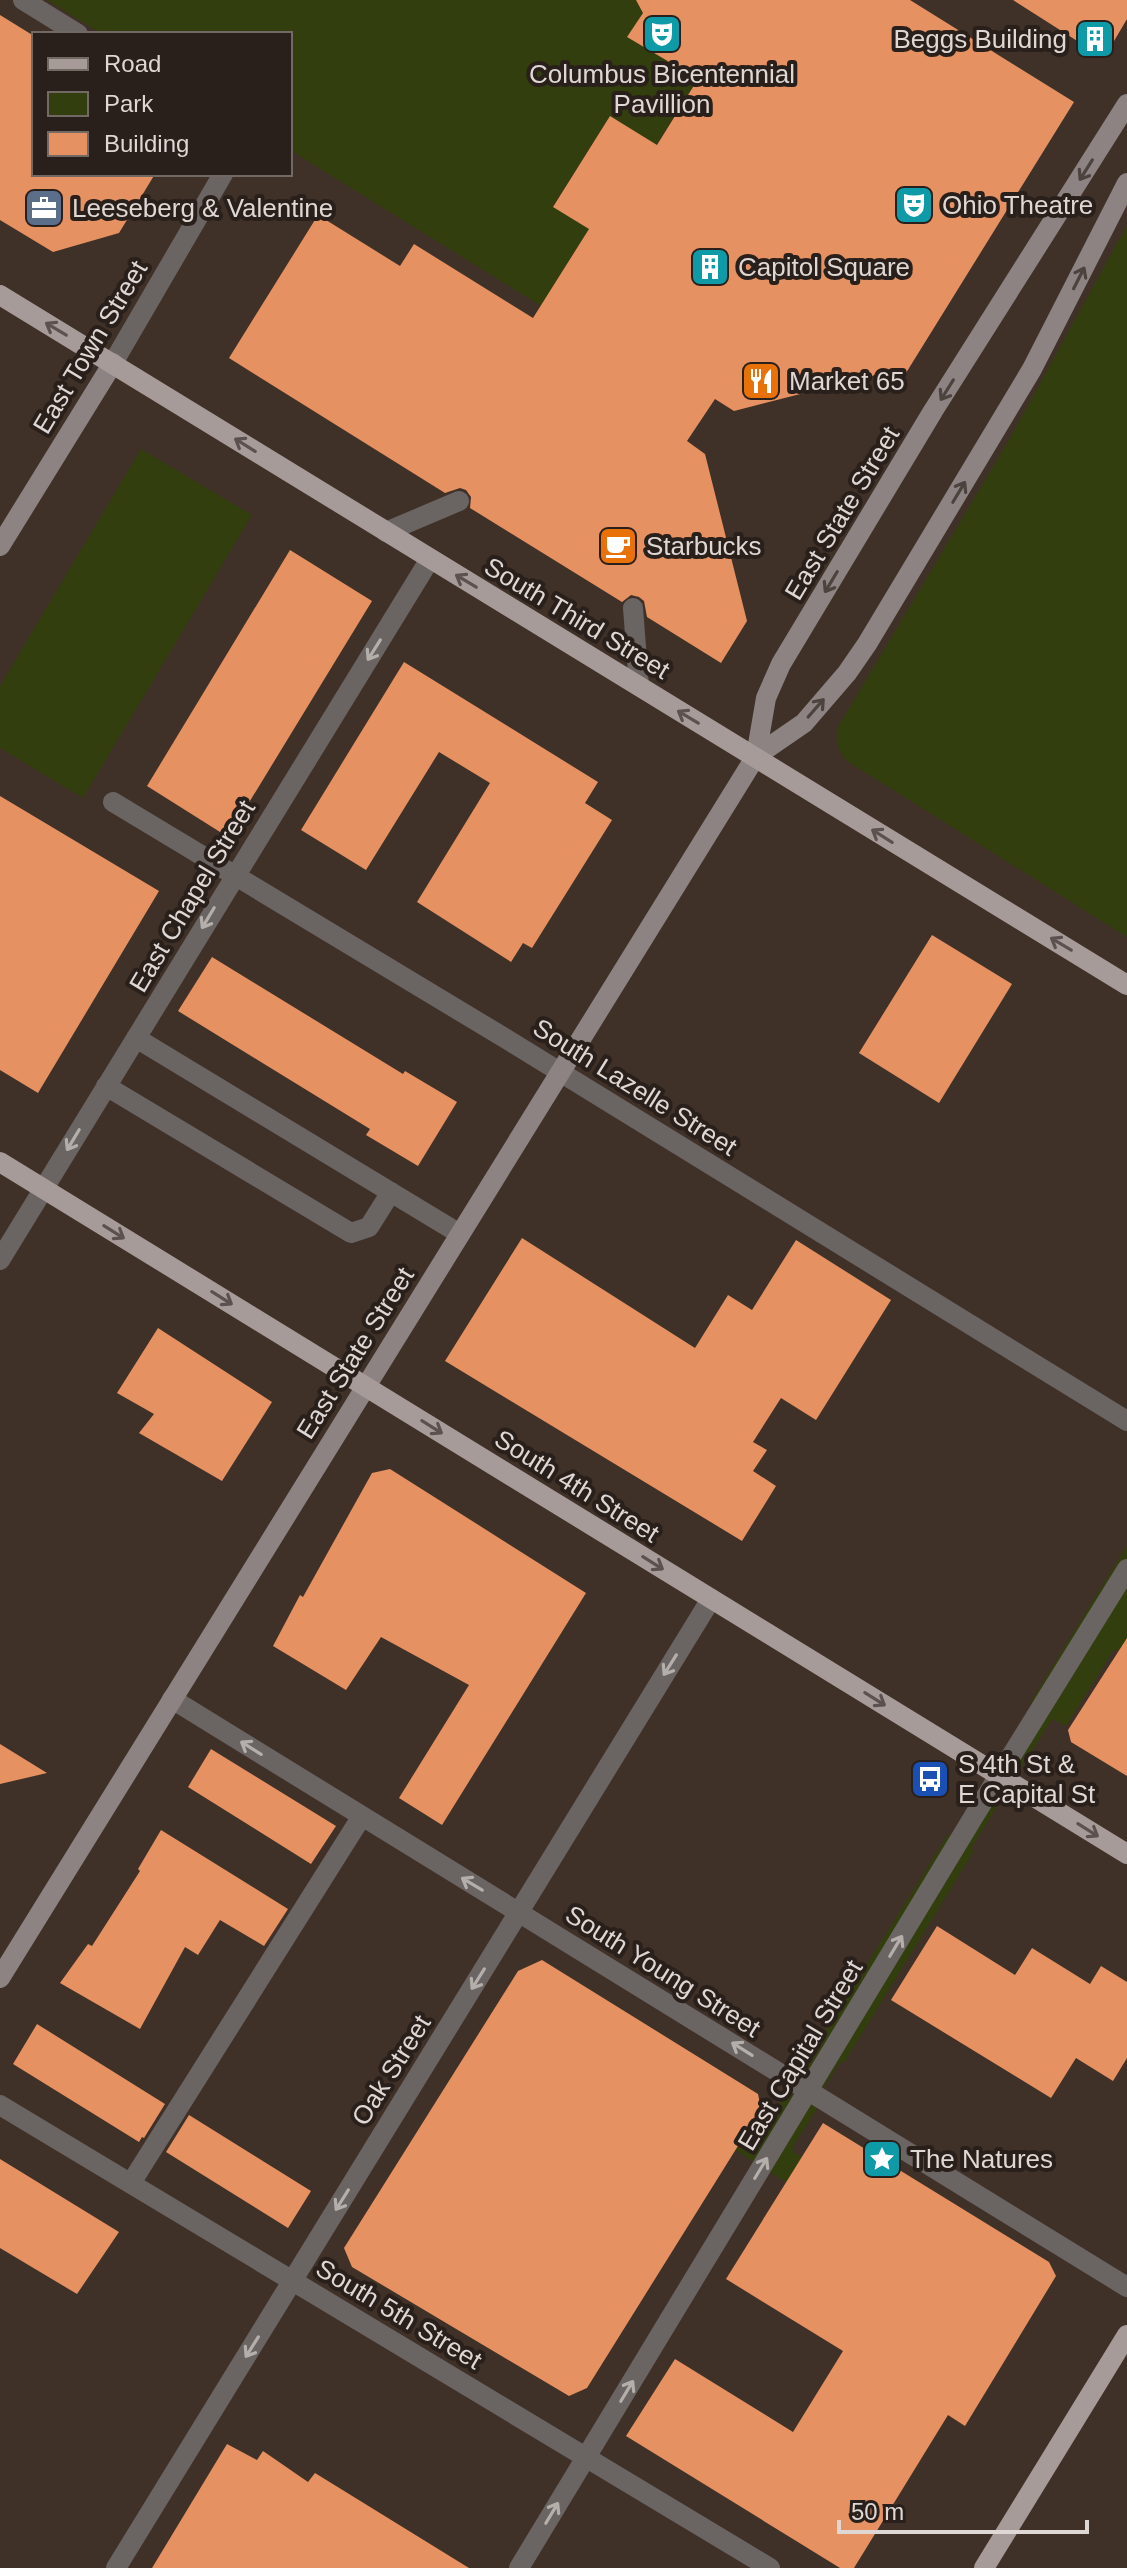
<svg xmlns="http://www.w3.org/2000/svg" width="1127" height="2568" font-family="Helvetica,sans-serif">
	<style>
		.built { fill: #403128; fill-rule: evenodd }
		.green { fill: #333e0e }
		.building { fill: #e69161 }
		.lines { fill: none; stroke-linecap: round; stroke-linejoin: round }
		.lane { stroke: #6a6463; stroke-width: 20 }
		.street { stroke: #6a6463; stroke-width: 20 }
		.secondary { stroke: #8c8382; stroke-width: 20 }
		.primary { stroke: #a79b9a; stroke-width: 20 }
		.oneway { stroke: #4c433f }
		.oneway2 { stroke: #5c514e }
		.oneway3 { stroke: #b5afac }
		.labels { text-anchor: middle; stroke-width: 8; stroke-linejoin: round; paint-order: stroke }
		.poi-label { font-size: 26px; fill: #ded7d4; stroke: #2a201b; text-anchor: start }
		.street-label { font-size: 26px; fill: #ded7d4; stroke: #2a201b }
	</style>
	<rect width="100%" height="100%" fill="#342a25"/>
	<!-- built -->
	<path class="built" d="M0 0H1127V2568H0ZM34 34H290V174H34Z"/>
	<!-- green -->
	<path class="green" d="M47 0H748L656 145 610 116 553 206 589 229 541 306 290 150V34H102Z
		M1127 225V937L847 761C837 750 836 742 838 727L1009 440Z
		M141 449 252 515 83 798 0 748V686Z
		M1127 1545V1642L1123 1649 1113 1651 1066 1726 1052 1719 978 1837 971 1849 974 1851 844 2063 840 2062 813 2105 817 2109 793 2146V2152L802 2157 786 2182 735 2150 744 2137 755 2143 789 2089 793 2091 819 2049 816 2046 939 1849 948 1834 954 1838 1035 1707 1030 1703Z"/>
	<!-- building -->
	<path class="building" d="M636 0H910L1074 102 901 381 887 372 734 411 715 399 687 441 705 454 747 621 721 663 647 617 644 601 639 597 631 595 622 602 470 508 471 497 466 490 460 488 445 493 229 358 318 215 400 266 414 244 533 318 589 229 553 207 610 116 657 145 698 79 627 37 643 13Z
		M1013 0H1127V19L1104 58Z
		M0 15 34 36V174H155L119 233 53 252 0 220Z
		M290 550 372 601 228 837 147 786Z
		M404 662 598 782 585 803 612 820 532 948 523 943 511 962 417 902 490 783 439 752 366 870 301 830Z
		M0 796 159 891 38 1093 0 1070Z
		M932 935 1012 984 939 1103 859 1053Z
		M212 957 403 1074 405 1071 457 1102 418 1166 366 1135 370 1129 178 1011Z
		M522 1238 695 1348 728 1295 752 1310 796 1240 891 1300 816 1420 781 1398 753 1442 767 1450 753 1471 776 1486 742 1541 445 1361Z
		M158 1328 272 1402 222 1481 139 1433 154 1414 117 1393Z
		M390 1469 586 1593 442 1825 399 1798 469 1685 381 1637 346 1690 273 1646 300 1595 303 1597 372 1473Z
		M1127 1638V1776L1071 1742 1068 1730Z
		M0 1744 47 1773 0 1784Z
		M211 1749 336 1826 311 1864 188 1787Z
		M161 1830 288 1909 264 1946 220 1920 198 1955 185 1947 140 2029 60 1983 88 1944 92 1946 140 1871 138 1869Z
		M937 1926 1015 1975 1032 1948 1090 1984 1101 1966 1127 1982V2058L1113 2081 1076 2058 1051 2098 891 2000Z
		M542 1960 758 2094 761 2109 587 2388 569 2396 352 2267 344 2248 518 1971Z
		M37 2024 165 2104 144 2138 142 2137 139 2142 13 2064Z
		M189 2115 311 2191 288 2228 166 2152Z
		M823 2123 1049 2262 1056 2276 965 2426 948 2415 854 2568H840L626 2436 675 2359 793 2432 843 2351 726 2279Z
		M0 2159 119 2232 77 2294 0 2248Z
		M227 2444 257 2460 263 2451 308 2482 315 2473 469 2568H152Z"/>
	<g class="lines">
		<!-- lane -->
		<path class="lane" d="M23 0 78 34
			M386 532 459 501
			M633 608 639 686
			M113 802 508 1040 1127 1421
			M136 1038 460 1234
			M106 1086 351 1233 369 1227 391 1192
			M0 1260 430 559
			M172 1699 1127 2287
			M131 2183 362 1816
			M519 2568 974 1816 1127 1569"/>
		<!-- street -->
		<path class="street" d="M113 363 223 174
			M0 2105 770 2568
			M116 2568 711 1599"/>
		<!-- secondary -->
		<path class="secondary" d="M0 546 113 363
			M756 756 766 698 781 664 933 411 1127 104
			M0 1978 756 756 804 723 847 673 867 644 1032 369 1127 183"/>
		<!-- primary -->
		<path class="primary" d="M0 295 1127 985
			M0 1162 1127 1854
			M984 2568 1127 2335"/>
	</g>
	<!-- one-way arrows -->
	<defs><path id="oneway-shaft" d="M-6 0H5M1.5-3L5.5 0L1.5 3" fill="none" stroke-width="1.6" stroke-linecap="round" stroke-linejoin="round" transform="scale(2)"/></defs>
	<g class="oneway">
		<use href="#oneway-shaft" transform="translate(1086 170) rotate(122)"/>
		<use href="#oneway-shaft" transform="translate(1079 278) rotate(-63)"/>
		<use href="#oneway-shaft" transform="translate(947 390) rotate(122)"/>
		<use href="#oneway-shaft" transform="translate(959 492) rotate(-59)"/>
		<use href="#oneway-shaft" transform="translate(831 582) rotate(121)"/>
		<use href="#oneway-shaft" transform="translate(816 708) rotate(-49)"/>
	</g>
	<g class="oneway2">
		<use href="#oneway-shaft" transform="translate(56 329) rotate(-149)"/>
		<use href="#oneway-shaft" transform="translate(245 445) rotate(-148)"/>
		<use href="#oneway-shaft" transform="translate(466 581) rotate(-149)"/>
		<use href="#oneway-shaft" transform="translate(688 717) rotate(-149)"/>
		<use href="#oneway-shaft" transform="translate(882 836) rotate(-148)"/>
		<use href="#oneway-shaft" transform="translate(1061 944) rotate(-149)"/>
		<use href="#oneway-shaft" transform="translate(114 1232) rotate(32)"/>
		<use href="#oneway-shaft" transform="translate(222 1298) rotate(32)"/>
		<use href="#oneway-shaft" transform="translate(432 1427) rotate(32)"/>
		<use href="#oneway-shaft" transform="translate(653 1563) rotate(32)"/>
		<use href="#oneway-shaft" transform="translate(875 1699) rotate(32)"/>
		<use href="#oneway-shaft" transform="translate(1088 1830) rotate(32)"/>
	</g>
	<g class="oneway3">
		<use href="#oneway-shaft" transform="translate(374 650) rotate(122)"/>
		<use href="#oneway-shaft" transform="translate(208 918) rotate(121)"/>
		<use href="#oneway-shaft" transform="translate(73 1140) rotate(121)"/>
		<use href="#oneway-shaft" transform="translate(670 1665) rotate(122)"/>
		<use href="#oneway-shaft" transform="translate(251 1748) rotate(-148)"/>
		<use href="#oneway-shaft" transform="translate(472 1884) rotate(-149)"/>
		<use href="#oneway-shaft" transform="translate(896 1946) rotate(-59)"/>
		<use href="#oneway-shaft" transform="translate(478 1979) rotate(122)"/>
		<use href="#oneway-shaft" transform="translate(742 2049) rotate(-148)"/>
		<use href="#oneway-shaft" transform="translate(761 2168) rotate(-59)"/>
		<use href="#oneway-shaft" transform="translate(342 2200) rotate(122)"/>
		<use href="#oneway-shaft" transform="translate(252 2347) rotate(122)"/>
		<use href="#oneway-shaft" transform="translate(627 2391) rotate(-59)"/>
		<use href="#oneway-shaft" transform="translate(552 2513) rotate(-59)"/>
	</g>
	<!-- icons -->
	<defs>
		<g id="theatre-square" transform="scale(2)"><rect x="-9" y="-9" width="18" height="18" rx="4" fill="#0f9aa8" stroke="#2a201b"/><path d="M-5-5.5Q0-4 5-5.5V0Q5 5 0 6Q-5 5-5 0ZM-3.3-2.5H-1v1.5H-3.3ZM1-2.5H3.3v1.5H1ZM-2.8 1Q0 5.5 2.8 1Z" fill="#fff"/></g>
		<g id="building-square" transform="scale(2)"><rect x="-9" y="-9" width="18" height="18" rx="4" fill="#0f9aa8" stroke="#2a201b"/><path d="M-4-6H4V6H1V3H-1V6H-4ZM-2.5-4.3h1.7v1.8h-1.7ZM.8-4.3h1.7v1.8H.8ZM-2.5-1h1.7V.8h-1.7ZM.8-1h1.7V.8H.8Z" fill="#fff"/></g>
		<g id="office-square" transform="scale(2)"><rect x="-9" y="-9" width="18" height="18" rx="4" fill="#5c6f8a" stroke="#2a201b"/><path d="M-6-3h4V-5.5h4V-3h4V5H-6ZM-1-4.5V-3h2v-1.5ZM-6 0V1H6V0Z" fill="#fff"/></g>
		<g id="restaurant-square" transform="scale(2)"><rect x="-9" y="-9" width="18" height="18" rx="4" fill="#e8710a" stroke="#2a201b"/><path d="M-5-6h1v4h1v-4h1v4h1v-4h1v5L-1.5 .5V6h-2V.5L-5-1ZM5-6V6H3V1.5H1.5Q1.5-4 5-6Z" fill="#fff"/></g>
		<g id="cafe-square" transform="scale(2)"><rect x="-9" y="-9" width="18" height="18" rx="4" fill="#e8710a" stroke="#2a201b"/><path d="M-5.5-4.5H6V0H3Q3 3.5 0 3.5H-2.5Q-5.5 3.5-5.5 0ZM3-3.2v2h1.7v-2ZM-6 4.5H4V6H-6Z" fill="#fff"/></g>
		<g id="bus-square" transform="scale(2)"><rect x="-9" y="-9" width="18" height="18" rx="4" fill="#1a4fb4" stroke="#2a201b"/><path d="M-5-6H5V4H4V6H2V4H-2V6H-4V4H-5ZM-3.5-4V0h7V-4ZM-3.5 1.2v1.5H-2V1.2ZM2 1.2v1.5H3.5V1.2Z" fill="#fff"/></g>
		<g id="sight-square" transform="scale(2)"><rect x="-9" y="-9" width="18" height="18" rx="4" fill="#0f9aa8" stroke="#2a201b"/><path d="M0-6L1.8-2.2L6-1.7L2.9 1.2L3.7 5.4L0 3.3L-3.7 5.4L-2.9 1.2L-6-1.7L-1.8-2.2Z" fill="#fff"/></g>
	</defs>
	<g fill-rule="evenodd">
		<use href="#theatre-square" x="662" y="34"/>
		<use href="#building-square" x="1095" y="39"/>
		<use href="#theatre-square" x="914" y="205"/>
		<use href="#office-square" x="44" y="208"/>
		<use href="#building-square" x="710" y="267"/>
		<use href="#restaurant-square" x="761" y="381"/>
		<use href="#cafe-square" x="618" y="546"/>
		<use href="#bus-square" x="930" y="1779"/>
		<use href="#sight-square" x="882" y="2159"/>
	</g>
	<g class="labels">
		<!-- poi labels -->
		<g class="poi-label">
			<text x="1067" y="48" text-anchor="end">Beggs Building</text>
			<text x="662" y="83" text-anchor="middle">Columbus Bicentennial<tspan x="662" dy="30">Pavillion</tspan></text>
			<text x="942" y="214">Ohio Theatre</text>
			<text x="72" y="217">Leeseberg &amp; Valentine</text>
			<text x="738" y="276">Capitol Square</text>
			<text x="789" y="390">Market 65</text>
			<text x="646" y="555">Starbucks</text>
			<text x="958" y="1773">S 4th St &amp;<tspan x="958" dy="30">E Capital St</tspan></text>
			<text x="910" y="2168">The Natures</text>
		</g>
		<!-- street labels -->
		<g class="street-label">
			<text transform="translate(90 347) rotate(-59)" y="9">East Town Street</text>
			<text transform="translate(842 513) rotate(-59)" y="9">East State Street</text>
			<text transform="translate(577 618) rotate(31)" y="9">South Third Street</text>
			<text transform="translate(192 896) rotate(-59)" y="9">East Chapel Street</text>
			<text transform="translate(635 1087) rotate(32)" y="9">South Lazelle Street</text>
			<text transform="translate(355 1353) rotate(-58)" y="9">East State Street</text>
			<text transform="translate(577 1486) rotate(32)" y="9">South 4th Street</text>
			<text transform="translate(663 1971) rotate(32)" y="9">South Young Street</text>
			<text transform="translate(800 2055) rotate(-59)" y="9">East Capital Street</text>
			<text transform="translate(391 2070) rotate(-58)" y="9">Oak Street</text>
			<text transform="translate(399 2314) rotate(31)" y="9">South 5th Street</text>
		</g>
	</g>
	<!-- legend -->
	<rect x="32" y="32" width="260" height="144" fill="#2a201b" stroke="#726965" stroke-width="2"/>
	<rect x="48" y="58" width="40" height="12" fill="#a79b9a" stroke="#726965" stroke-width="2"/>
	<text x="104" y="72" font-size="24" fill="#ded7d4">Road</text>
	<rect x="48" y="92" width="40" height="24" fill="#333e0e" stroke="#726965" stroke-width="2"/>
	<text x="104" y="112" font-size="24" fill="#ded7d4">Park</text>
	<rect x="48" y="132" width="40" height="24" fill="#e69161" stroke="#726965" stroke-width="2"/>
	<text x="104" y="152" font-size="24" fill="#ded7d4">Building</text>
	<!-- scale -->
	<path d="M839 2520v12h248v-12" fill="none" stroke="#ded7d4" stroke-width="4"/>
	<text x="851" y="2520" font-size="24" fill="#ded7d4" stroke="#2a201b" stroke-width="6" paint-order="stroke">50 m</text>
</svg>
